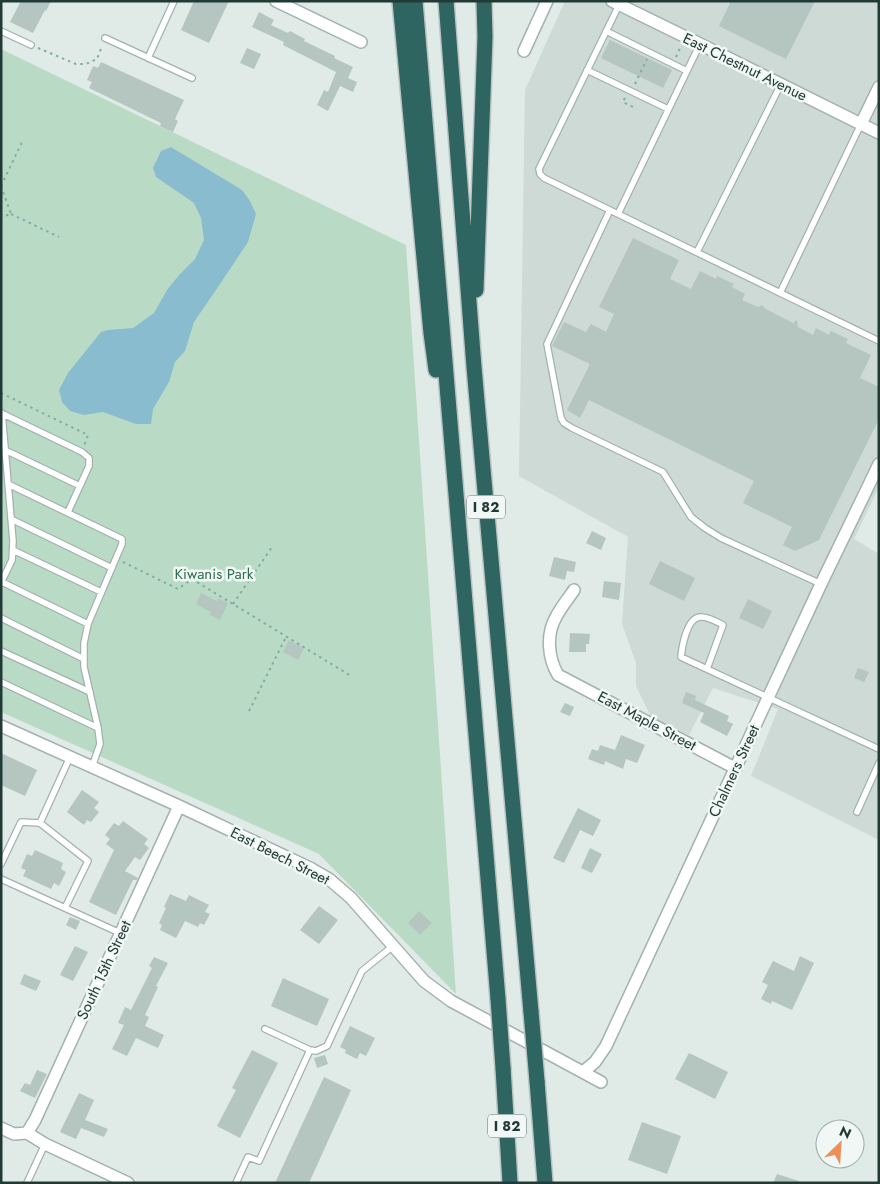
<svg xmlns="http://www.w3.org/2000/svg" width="880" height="1184" font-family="Jost,sans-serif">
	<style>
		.built { fill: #cedad6 }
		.green { fill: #b9dbc6 }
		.water { fill: #88bcce }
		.building { fill: #b5c5c0 }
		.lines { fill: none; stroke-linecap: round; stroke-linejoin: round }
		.lane-casing { stroke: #a3b2ae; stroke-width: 8 }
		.street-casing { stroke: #a3b2ae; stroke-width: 14 }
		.highway-casing { stroke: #bcc4c3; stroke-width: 18 }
		.path { stroke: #81ada4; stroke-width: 2; stroke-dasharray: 2.5 4; stroke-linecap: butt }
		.lane { stroke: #fff; stroke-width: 5.5 }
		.street { stroke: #fff; stroke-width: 11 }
		.highway { stroke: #2e6560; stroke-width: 15 }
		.highway-bridge-casing { stroke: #bcc4c3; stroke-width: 18; stroke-linecap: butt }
		.highway-bridge { stroke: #2e6560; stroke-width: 15 }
		.labels { text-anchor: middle; stroke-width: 5; stroke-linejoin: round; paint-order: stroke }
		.shield { fill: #f0f7f4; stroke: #5f736f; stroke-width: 1 }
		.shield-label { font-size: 14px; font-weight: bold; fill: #213a36 }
		.street-label { font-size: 15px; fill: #213a36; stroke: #f0f7f4 }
		.park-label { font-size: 15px; fill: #2c6f4e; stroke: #f0f7f4 }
	</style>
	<rect width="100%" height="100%" fill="#e0eae7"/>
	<!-- built -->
	<path class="built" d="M565 1H879V487L854 539 879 554V840L751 776 778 709 713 688 689 735 651 717 636 686V663L622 624 628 537 519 476 525 90Z"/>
	<!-- green -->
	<path class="green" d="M1 49 406 245 456 994 319 854 1 712Z"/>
	<!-- water -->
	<path class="water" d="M171 147 242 190 250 201 256 214 248 242 220 284 194 322 185 351 175 362 169 382 153 409 151 424H136L103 412 84 415 70 411 62 402 59 390 68 373 101 332 108 330 133 328 154 313 167 290 180 274 195 259 204 240 201 218 194 203 156 177 153 168 161 151Z"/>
	<!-- building -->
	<path class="building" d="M21 1H51L46 11 45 10 33 33 10 22Z
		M194 1H229L209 43 181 30Z
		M731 1H815L786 59 719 26Z
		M259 12 274 20 271 25 288 33 290 31 305 39 304 41 335 56 334 58 353 67 348 78 357 82 353 92 340 86 328 111 317 105 324 90 328 92 336 72 283 45 284 42 252 27Z
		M610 40 672 70 663 88 601 58Z
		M247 48 261 54 254 69 240 63Z
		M101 62 184 100 175 119 178 121 173 132 160 126 161 123 89 88 92 82 87 80 93 66 98 68Z
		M633 238 679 260 670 279 691 289 700 271 716 279 717 276 734 284 732 287 745 294 742 300 758 307 763 305 764 308 793 323 797 320 798 327 813 335 816 328 829 335 831 331 848 339 846 343 871 355 860 378 879 387V419L819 540 795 551 783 545 792 527 743 503 754 481 589 400 580 418 567 410 590 364 552 346 564 322 586 332 591 324 606 332 614 314 599 307Z
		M592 531 606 538 601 550 586 543Z
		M554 557 576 562 574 572 567 571 565 580 549 576Z
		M660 561 695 578 684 601 649 584Z
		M604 581 621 583 619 600 602 597Z
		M201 593 217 601 218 598 228 603 220 620 210 615 211 612 196 604Z
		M748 599 772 611 763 629 739 618Z
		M570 633 590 634 589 644H586V652H569Z
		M289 640 304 648 298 660 283 652Z
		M858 668 869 672 864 682 854 678Z
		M686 692 696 696 695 700 729 716 727 721 733 724 727 736 700 722 704 713 682 703Z
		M565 703 574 707 570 716 560 712Z
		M621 735 645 745 637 763 626 759 623 769 605 761 604 765 588 759 592 749 598 751 600 745 615 750Z
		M1 753 37 770 25 796 1 785Z
		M82 790 99 802 94 808 99 812 91 822 87 820 84 825 67 812Z
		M578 808 601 820 593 836 580 830 564 863 553 858Z
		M123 821 148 839 144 844 149 848 140 860 135 857 125 871 138 878 137 880H133L116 915 89 902 114 850 106 844 110 839 105 835 114 823 119 826Z
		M590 848 602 854 592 873 581 868Z
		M35 850 63 863 61 869 66 872 59 886 54 883 51 889 23 876 26 870 21 868 27 854 32 856Z
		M170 894 186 901 189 895 209 905 205 912 210 914 204 925 200 923 198 927 185 921 176 938 160 930 162 925 159 923 166 908 164 907Z
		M319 906 338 920 319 944 300 930Z
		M419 911 432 923 420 935 408 923Z
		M70 917 80 921 76 930 66 925Z
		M75 946 88 952 73 981 60 975Z
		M800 956 814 963 792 1010 772 1001 771 1004 761 999 768 985 762 982 773 961 794 971Z
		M154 957 168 963 156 986 158 987 145 1015 149 1017 145 1026 164 1035 158 1048 136 1038 127 1056 112 1049 124 1025 118 1023 125 1007 131 1010 152 968 149 966Z
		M24 974 41 981 36 991 20 984Z
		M283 978 329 999 317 1026 271 1006Z
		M350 1026 375 1038 366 1056 360 1053 357 1059 345 1053 346 1050 340 1047Z
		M252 1050 278 1063 240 1138 217 1126 236 1090 232 1088Z
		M689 1053 728 1072 715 1099 675 1079Z
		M325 1055 328 1064 317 1068 314 1058Z
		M37 1070 47 1074 35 1098 20 1091 25 1083 30 1085Z
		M324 1077 351 1090 328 1141 309 1183H275Z
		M79 1093 94 1100 85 1120 108 1129 104 1137 81 1128 76 1139 60 1132Z
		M642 1122 681 1136 667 1174 628 1160Z
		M777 1174 799 1181V1183H773Z"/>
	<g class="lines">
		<!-- lane casing -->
		<g class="lane-casing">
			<path id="lane" d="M619 5 539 169 540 174 544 178 879 341
				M1 31 31 45
				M606 31 687 71
				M105 38 192 78
				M148 58 174 1
				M587 70 668 109
				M610 210 547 344 561 418 564 423 572 428 663 472 691 517 705 528 721 538 821 584
				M618 214 700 44
				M697 252 781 84
				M780 293 861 124
				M1 413 82 452 89 458V466L68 512
				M5 450 80 486
				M8 484 122 539V544L88 624 84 643V667L98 728 100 744 92 767
				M11 519 112 568
				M13 550 101 592
				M2 582 88 624
				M1 583 12 560 13 541 2 413
				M1 618 84 659
				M1 651 90 692
				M707 669 723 625C717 622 708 616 700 617 687 618 682 646 681 657L879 749
				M1 682 98 728
				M857 812 879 763
				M40 823 70 757
				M1 864 21 822 40 823 88 861 65 908
				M1 879 120 933
				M310 1050 316 1051 327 1046 362 971 393 946
				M27 1183 45 1144
				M236 1183 248 1157 259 1161 310 1050 265 1029"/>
		</g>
		<!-- street casing -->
		<g class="street-casing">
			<path id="street" d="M276 1 361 42
				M612 1 700 44 879 133
				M524 51 547 1
				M861 124 879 87
				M574 590C568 599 561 607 556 617 546 634 548 658 558 675L735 768
				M1 726 179 806 310 868 329 879 351 898 424 981 451 1001 601 1082
				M583 1072 595 1062 606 1046 821 584 879 464
				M1 1128 14 1134 27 1133 45 1144 128 1183
				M27 1133 35 1120 179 806"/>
		</g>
		<!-- highway casing -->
		<g class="highway-casing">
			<path id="highway" d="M400 1 431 333 436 370
				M415 1 498 999
				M446 1 474 367 531 1012
				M476 290 485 37 484 1
				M503 1068 510 1183
				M537 1081 545 1183"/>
		</g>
		<!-- path -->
		<path class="path" d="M38 48 76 64H86L97 59 102 46
			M676 57 681 46
			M635 84 647 59
			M625 98 623 102 635 108
			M1 186 23 140
			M1 186 11 214 1 217
			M11 214 59 237
			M1 393 88 435 84 446
			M123 562 178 589 192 579 351 676
			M233 604 272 547
			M249 711 286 637"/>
		<!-- lane -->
		<use href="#lane" class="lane"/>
		<!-- street -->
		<use href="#street" class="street"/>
		<!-- highway -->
		<use href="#highway" class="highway"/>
		<!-- highway-bridge casing -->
		<g class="highway-bridge-casing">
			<path id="highway-bridge" d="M498 999 503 1068
				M531 1012 537 1081"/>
		</g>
		<!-- highway-bridge -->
		<use href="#highway-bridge" class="highway-bridge"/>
	</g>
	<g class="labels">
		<!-- shield labels -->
		<g class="shield">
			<rect x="467" y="495.5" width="38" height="23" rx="4"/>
			<rect x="488" y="1114.5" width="38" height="23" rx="4"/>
		</g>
		<g class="shield-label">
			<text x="486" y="512">I 82</text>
			<text x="507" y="1131">I 82</text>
		</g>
		<!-- street labels -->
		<g class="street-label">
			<text transform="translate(745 67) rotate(26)" y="5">East Chestnut Avenue</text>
			<text transform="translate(647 721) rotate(28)" y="5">East Maple Street</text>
			<text transform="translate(734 771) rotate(-65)" y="5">Chalmers Street</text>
			<text transform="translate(280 856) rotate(27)" y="5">East Beech Street</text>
			<text transform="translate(104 970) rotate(-65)" y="5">South 15th Street</text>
		</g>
		<!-- park labels -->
		<g class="park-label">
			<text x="214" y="579">Kiwanis Park</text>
		</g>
	</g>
	<!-- border -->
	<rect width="880" height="1184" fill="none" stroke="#213a36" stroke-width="5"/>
	<!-- north arrow -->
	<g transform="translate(840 1144) rotate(25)"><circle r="24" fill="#f0f7f4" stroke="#9daba8"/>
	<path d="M0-4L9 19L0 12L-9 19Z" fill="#ee8f5a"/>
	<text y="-8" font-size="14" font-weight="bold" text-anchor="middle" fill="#213a36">N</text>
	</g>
</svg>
